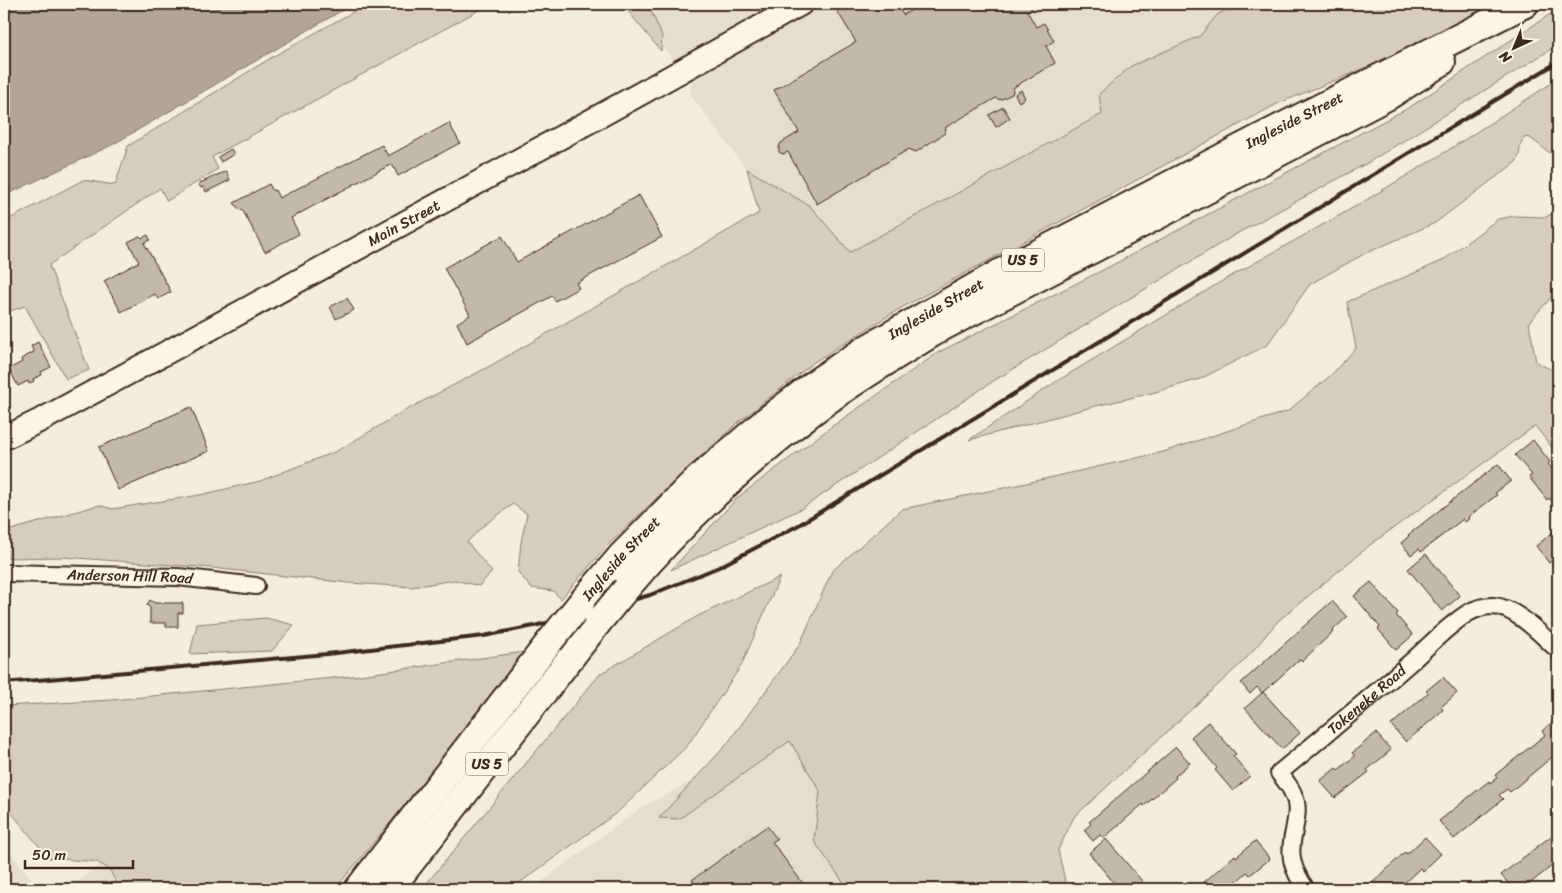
<svg xmlns="http://www.w3.org/2000/svg" width="1562" height="893" font-family="Sriracha,sans-serif">
	<style>
		.built { fill: #e5ddce }
		.green { fill: #d6cdbd; stroke: #887c6e }
		.water { fill: #b0a596; stroke: #817466 }
		.building { fill: #c3b9aa; stroke: #3b2a1e }
		.lines { fill: none; stroke-linecap: round; stroke-linejoin: round }
		.street-casing { stroke: #3b2a1e; stroke-width: 20 }
		.secondary-casing { stroke: #3b2a1e; stroke-width: 26 }
		.primary-casing { stroke: #3b2a1e; stroke-width: 30 }
		.street { stroke: #fcf5e5; stroke-width: 16 }
		.secondary { stroke: #fcf5e5; stroke-width: 22 }
		.primary { stroke: #fcf5e5; stroke-width: 26 }
		.rail { stroke: #3b2a1e; stroke-width: 4 }
		.primary-bridge-casing { stroke: #3b2a1e; stroke-width: 30; stroke-linecap: butt }
		.primary-bridge { stroke: #fcf5e5; stroke-width: 26 }
		.labels { text-anchor: middle; stroke-width: 5; stroke-linejoin: round; paint-order: stroke }
		.shield { fill: #fcf5e5; stroke: #75675a; stroke-width: 1 }
		.shield-label { font-size: 14px; font-weight: bold; fill: #3b2a1e }
		.street-label { font-size: 15px; fill: #3b2a1e; stroke: #fcf5e5 }
	</style>
	<rect width="100%" height="100%" fill="#f4eddd"/>
	<filter id="ink" filterUnits="userSpaceOnUse"><feTurbulence type="fractalNoise" baseFrequency=".02" numOctaves="2"/><feDisplacementMap in="SourceGraphic" scale="10" xChannelSelector="R" yChannelSelector="G"/><feConvolveMatrix kernelMatrix="1 2 1 2 8 2 1 2 1" color-interpolation-filters="sRGB"/></filter>
	<g filter="url(#ink)">
		<!-- built -->
		<path class="built" d="M631 4H1488L1111 110 820 268 690 94 692 84Z
			M790 729 885 889H532L639 809Z
			M4 844 39 889H4Z
			M107 859 130 889H68Z"/>
		<!-- green -->
		<path class="green" d="M367 4H490L212 157 218 169 167 201 160 188 49 265 89 370 66 379 25 306 4 313V222L83 180 115 185 128 146 274 56Z
			M622 4H648L662 36 661 51Z
			M1236 4H1495L1473 19 1397 55 1277 104 901 308 814 362 740 421 687 469 606 547 561 599 553 591 531 588 518 572 521 542 527 514 513 504 483 526 467 542 492 572 479 586 455 580 412 587 349 583 212 568 63 557 4 558V532L99 505 112 509 200 495 260 481 337 451 406 410 488 367 759 213 747 169 810 206 850 252 1102 114 1099 94 1131 66 1200 36 1217 15Z
			M1558 9V45L1369 162 1238 233 995 380 801 509 671 570 737 498 831 427 939 352 1103 270 1410 107Z
			M1558 79V148L1550 153 1529 137 1524 138C1518 146 1522 153 1516 162L1435 223 1364 254 1310 284 1267 345 1200 379 1152 393 1096 406 969 440 1054 383 1219 283 1358 205 1447 151Z
			M1558 210V290L1529 322 1536 362 1558 373V455L1535 426 1370 545 1278 621 1244 661 1074 817 1058 850 1067 889H848L814 841 820 791 790 741 679 819 659 818 727 744 800 644 832 571 902 509 1013 486 1163 452 1288 411 1330 376 1356 348 1347 302 1442 261 1498 219 1514 216 1546 217Z
			M780 577 741 666 687 746 619 811 511 889H422L600 674 698 616Z
			M266 618 294 625 272 651 190 654 197 624Z
			M524 652 399 812 335 889H120L109 869 97 862 49 858 4 804V706L112 700 353 676Z"/>
		<!-- water -->
		<path class="water" d="M4 4H353L112 145 4 196Z"/>
		<!-- building -->
		<path class="building" d="M833 4H897L903 15 922 4H1039L1027 11 1036 27 1044 23 1054 41 1046 46 1055 63 1014 87 1012 94 1000 100 996 98 946 127 945 133 916 152 909 149 817 204 788 152 783 154 779 152V147L781 143 799 132 774 90 856 42Z
			M1021 90 1025 98 1019 102 1015 94Z
			M1003 107 1010 118 996 127 989 115Z
			M449 123 460 143 398 176 392 164 291 218 299 234 265 252 242 209 240 210 234 203 269 184 273 191 275 190 279 198 382 145 388 156Z
			M231 149 234 154 221 162 218 157Z
			M226 171 230 180 206 192 204 187 201 188 198 184Z
			M639 195 662 237 576 283 579 288 555 301 552 296 467 343 457 323 470 315 444 268 502 236 517 262Z
			M148 235 150 240 144 243 171 292 158 299 155 294 121 312 104 281 139 262 128 242 140 236 142 238Z
			M347 298 354 310 336 319 330 307Z
			M38 342 51 367 41 372 42 375 33 379 34 381 29 384 28 381 18 386 9 369 22 362 21 359 34 352 31 346Z
			M191 407 209 451 118 490 99 447Z
			M1533 440 1550 462 1548 464 1558 476V509L1549 498 1547 500 1529 477 1532 475 1515 455Z
			M1498 464 1511 481 1495 493 1497 495 1468 517 1469 519 1465 522 1463 519 1421 552 1419 549 1411 555 1401 543 1409 536 1408 535Z
			M1558 528V556L1549 563 1536 546Z
			M1426 554 1460 596 1442 611 1408 569Z
			M1371 582 1398 613 1396 615 1413 635 1396 650 1378 629 1380 627 1354 596Z
			M150 600 155 603H183V613H178V627H166V623H150V608L147 605Z
			M1332 601 1347 617 1332 631 1333 632 1302 661 1300 659 1262 693 1257 687 1250 694 1241 683Z
			M1443 677 1457 693 1441 707 1443 710 1406 742 1391 725 1428 693 1426 691Z
			M1263 692 1300 733 1282 749 1245 708Z
			M1558 717V747L1556 749 1558 752 1510 792 1507 789 1499 795 1503 799 1454 839 1439 821 1489 781 1490 783 1497 778 1495 775 1545 735 1542 731Z
			M1208 722 1236 754 1233 756 1250 776 1233 791 1215 770 1217 768 1191 737Z
			M1376 733 1391 750 1367 770 1369 772 1335 798 1320 781 1336 768 1338 770 1355 756 1352 753Z
			M1176 747 1190 763 1175 776 1176 778 1144 806 1143 804 1104 838 1100 835 1093 841 1084 830 1091 824 1089 822Z
			M767 826 777 839 772 842 807 889H699L692 880Z
			M1558 834V861L1523 889H1513L1501 875 1551 836 1553 838Z
			M1425 837 1441 854 1423 871 1420 868 1398 889H1366L1405 852 1407 854Z
			M1106 839 1142 881 1140 883 1145 889H1119L1089 853Z
			M1255 841 1270 859 1250 875 1247 872 1228 889H1196L1235 855 1236 857Z"/>
		<g class="lines">
			<!-- street casing -->
			<g class="street-casing">
				<g id="street">
					<path id="s1" d="M4 573 178 577 256 586"/>
					<path id="s2" d="M1306 889C1292 869 1288 855 1294 831 1296 819 1299 807 1294 796 1291 787 1285 780 1279 773 1324 736 1369 699 1413 660 1431 644 1447 626 1468 613 1475 609 1484 606 1493 606 1516 607 1541 635 1558 650"/>
				</g>
			</g>
			<!-- secondary casing -->
			<g class="secondary-casing">
				<g id="secondary">
					<path id="s3" d="M4 438 45 418 212 328 638 95 801 4"/>
				</g>
			</g>
			<!-- primary casing -->
			<g class="primary-casing">
				<g id="primary">
					<path d="M626 589C685 519 762 447 837 394 871 370 907 349 943 327L1387 97 1442 62"/>
					<path id="s4" d="M581 603 621 556 693 483 769 418 819 380 867 348 999 273 1261 137 1525 4"/>
					<path d="M358 889 550 641"/>
					<path d="M390 889 597 624"/>
				</g>
			</g>
			<!-- street -->
			<use href="#street" class="street"/>
			<!-- secondary -->
			<use href="#secondary" class="secondary"/>
			<!-- primary -->
			<use href="#primary" class="primary"/>
			<!-- rail -->
			<path class="rail" d="M4 683 327 654 484 636 534 626 592 612 650 595 719 567 797 526 1558 62"/>
			<!-- primary-bridge casing -->
			<g class="primary-bridge-casing">
				<path id="primary-bridge" d="M597 624 626 589
					M550 641 581 603"/>
			</g>
			<!-- primary-bridge -->
			<use href="#primary-bridge" class="primary-bridge"/>
		</g>
	</g>
	<g class="labels">
		<!-- shield labels -->
		<g class="shield">
			<rect x="1002" y="248.5" width="42" height="23" rx="4"/>
			<rect x="466" y="752.5" width="42" height="23" rx="4"/>
		</g>
		<g class="shield-label">
			<text x="1023" y="265">US 5</text>
			<text x="487" y="769">US 5</text>
		</g>
		<!-- street labels -->
		<g class="street-label">
			<text dy="5" stroke="none"><textPath href="#s4" startOffset="869">Ingleside Street</textPath></text>
			<text dy="5" stroke="none"><textPath href="#s3" startOffset="454">Main Street</textPath></text>
			<text dy="5" stroke="none"><textPath href="#s4" startOffset="464">Ingleside Street</textPath></text>
			<text dy="5" stroke="none"><textPath href="#s4" startOffset="60">Ingleside Street</textPath></text>
			<text dy="5" stroke="none"><textPath href="#s1" startOffset="126">Anderson Hill Road</textPath></text>
			<text dy="5" stroke="none"><textPath href="#s2" startOffset="239">Tokeneke Road</textPath></text>
		</g>
	</g>
	<!-- margin -->
	<rect width="1562" height="893" fill="none" stroke="#fcf5e5" stroke-width="20"/>
	<rect x="10" y="10" width="1542" height="873" fill="none" stroke="#3b2a1e" stroke-width="2" filter="url(#ink)"/>
	<!-- north arrow -->
	<g transform="translate(1514 48) rotate(224)" stroke="#fcf5e5" stroke-width="4" paint-order="stroke">
	<path d="M0-4L9 19L0 12L-9 19Z" fill="#3b2a1e"/>
	<text y="-8" font-size="14" font-weight="bold" text-anchor="middle" fill="#3b2a1e">N</text>
	</g>
	<!-- scale -->
	<path d="M25 860v8h108v-8" fill="none" stroke="#3b2a1e" stroke-width="2.5"/>
	<text x="32" y="860" font-size="15" fill="#3b2a1e" stroke="#fcf5e5" stroke-width="4" paint-order="stroke">50 m</text>
</svg>
